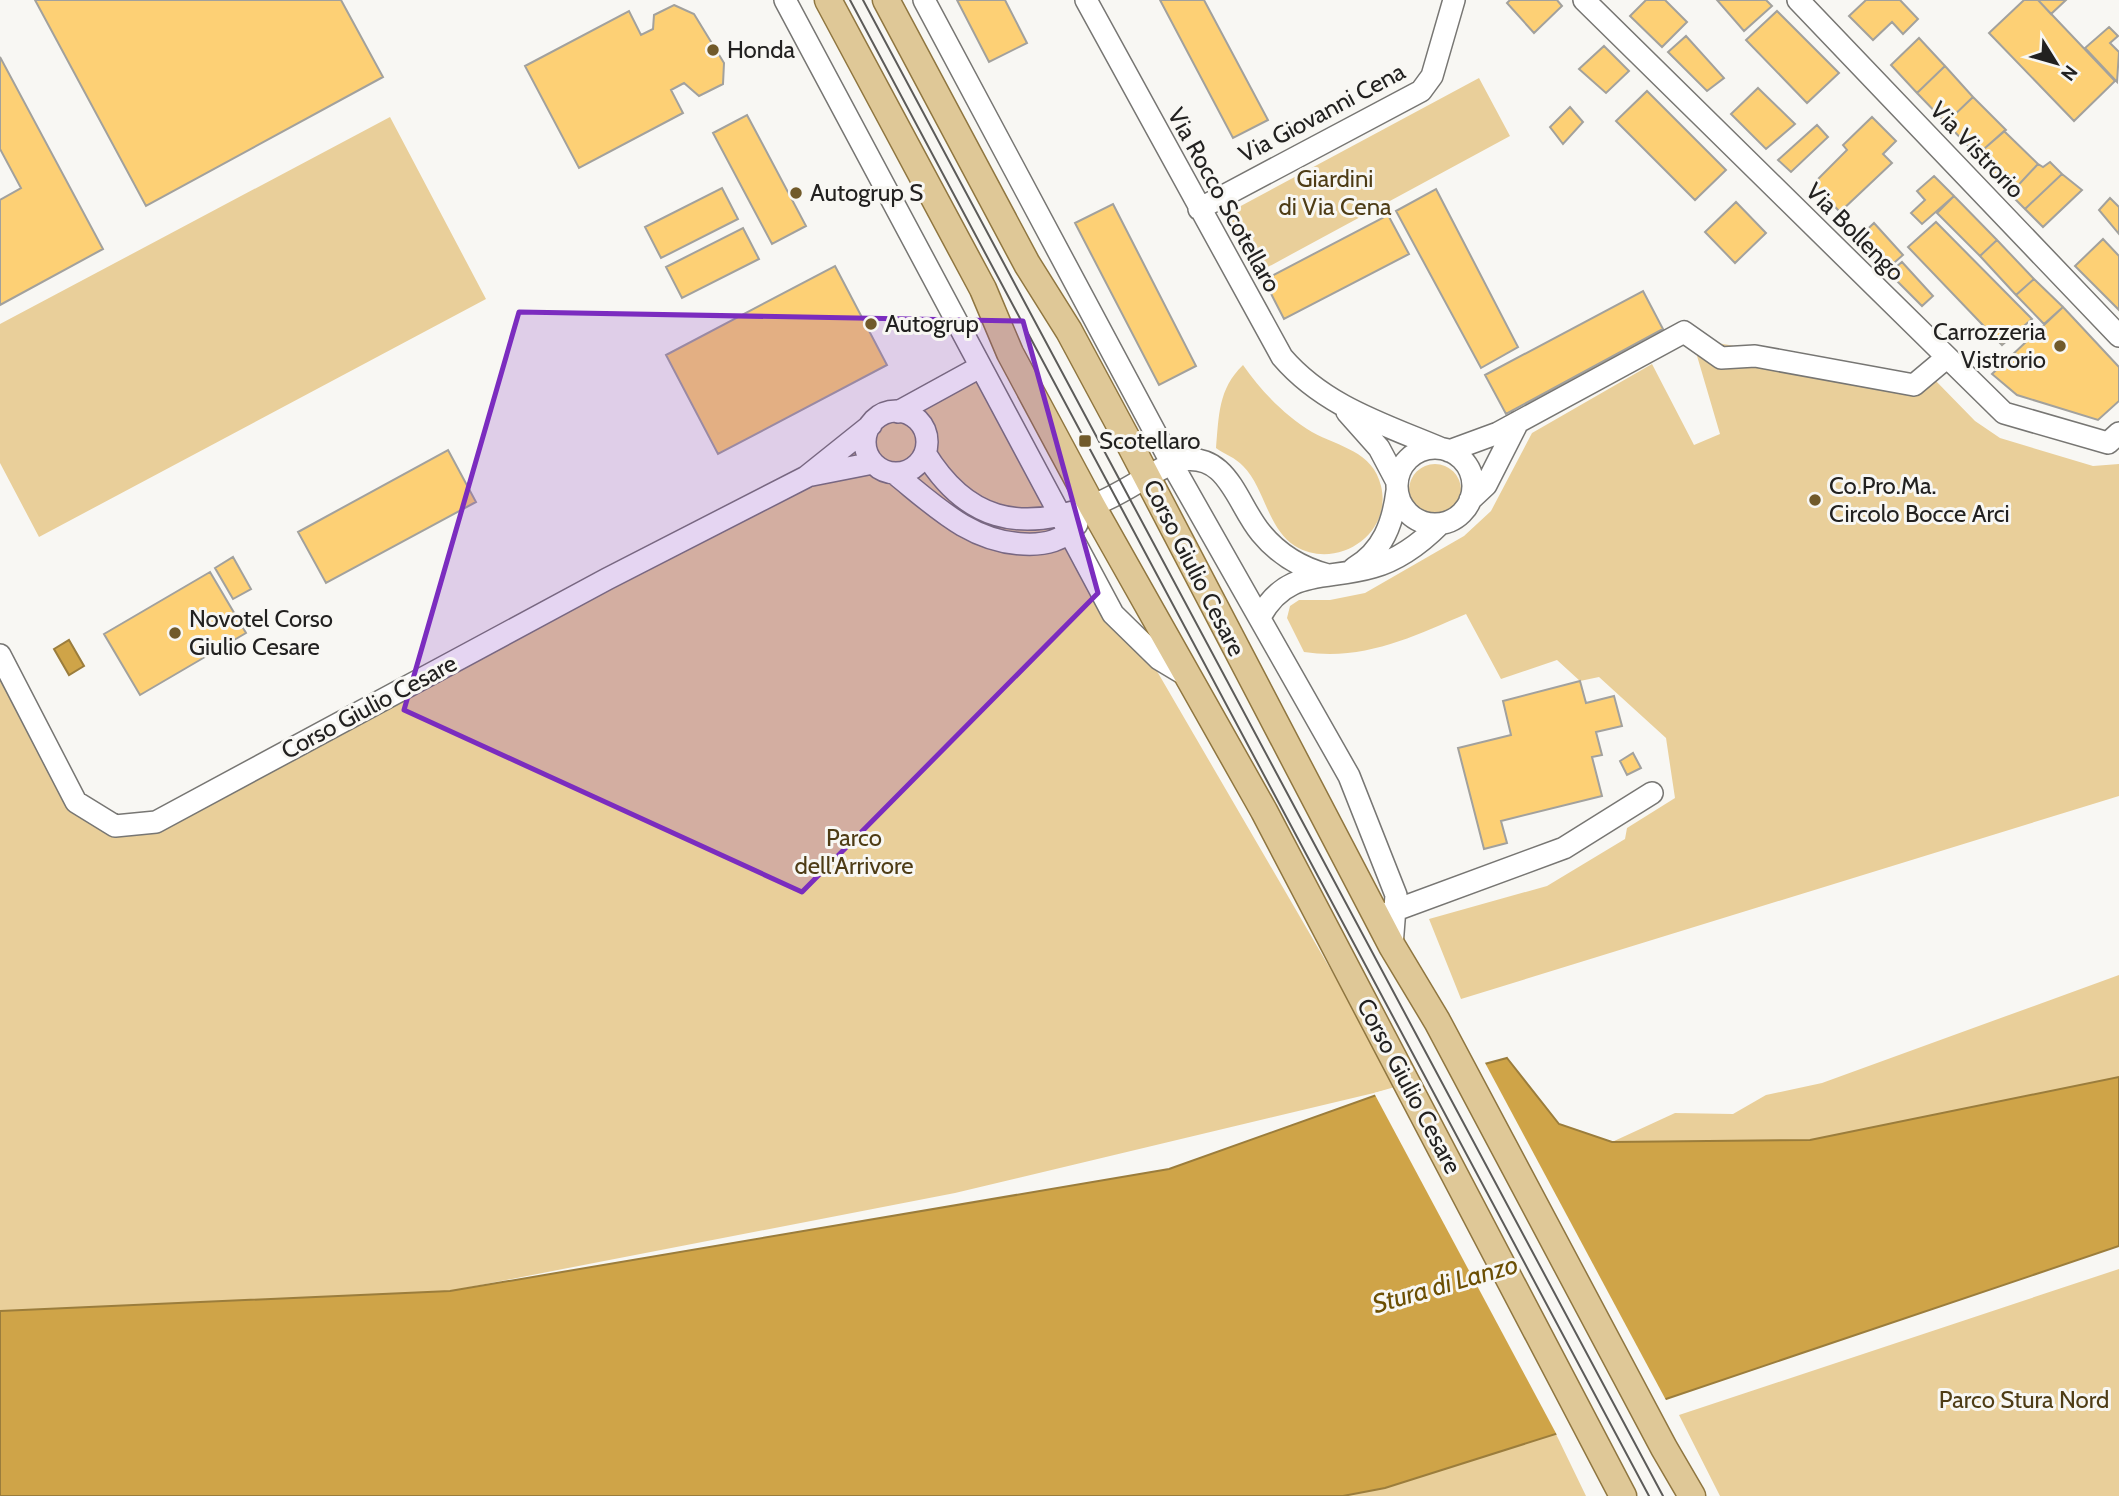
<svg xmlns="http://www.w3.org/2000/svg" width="2119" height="1496" font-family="Cabin,sans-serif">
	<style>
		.green { fill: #e9cf9a }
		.water { fill: #cfa448; stroke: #9b7d3c; stroke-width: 2 }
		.pier { fill: #f8f7f3 }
		.building { fill: #fdd075; stroke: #a2a19d; stroke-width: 2 }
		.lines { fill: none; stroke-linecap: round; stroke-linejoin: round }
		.minor-casing { stroke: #777673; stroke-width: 24 }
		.major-casing { stroke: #8f7640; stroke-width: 29 }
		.minor { stroke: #fff; stroke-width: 21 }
		.major { stroke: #dfc897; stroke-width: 26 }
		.tram { stroke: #5c5b59; stroke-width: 2 }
		.marked { fill: #7b2cbf; fill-opacity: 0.2; stroke: #7b2cbf; stroke-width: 5; stroke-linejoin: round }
		.poi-dot { fill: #715a2a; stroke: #f8f7f3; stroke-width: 2.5 }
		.labels { text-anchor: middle; stroke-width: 6; stroke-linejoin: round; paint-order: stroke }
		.poi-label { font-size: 24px; fill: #222120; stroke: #f8f7f3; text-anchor: start }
		.street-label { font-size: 24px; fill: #222120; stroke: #f8f7f3 }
		.park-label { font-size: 24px; fill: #4e3c15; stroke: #f8f7f3 }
		.water-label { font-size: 26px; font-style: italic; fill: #6b4e02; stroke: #f8f7f3 }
	</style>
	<rect width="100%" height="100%" fill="#f8f7f3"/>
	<!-- green -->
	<path class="green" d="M1479 78 1510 136 1255 274 1224 215Z
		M390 117 486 299 39 537 0 463V324Z
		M1711 342 1934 379 1975 421 2000 438 2093 466 2119 464V796L1461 999 1429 919 1547 886 1625 839 1627 828 1675 798 1666 738 1599 677 1580 681 1557 660 1501 679 1466 614C1412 637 1364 661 1304 652L1287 618 1290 606 1299 600H1330L1365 593 1464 536 1491 511 1532 433 1652 364 1694 445 1720 434 1695 349Z
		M1243 365C1261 391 1285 416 1312 432 1339 447 1373 451 1381 486 1393 535 1336 571 1295 546 1267 528 1265 488 1243 466 1236 458 1224 454 1216 448 1219 416 1218 389 1243 365Z
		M980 367 1399 1087 955 1193 434 1294 0 1312V655L76 802 115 826 156 822 771 496Z
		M1409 490a26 26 0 1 1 52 0a26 26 0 1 1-52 0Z
		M2119 975V1077L1810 1140 1612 1142 1675 1113 1733 1114 1766 1095 1822 1083Z
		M2119 1269V1496H1720L1679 1415Z
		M1556 1434 1586 1496H1343L1385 1488Z"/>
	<!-- water -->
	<path class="water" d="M69 640 84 666 69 675 54 649Z
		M1507 1058 1559 1124 1612 1142 1810 1140 2119 1077V1246L1663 1400 1385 1488 1343 1496H0V1311L450 1291 1169 1169 1399 1087Z"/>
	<!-- pier -->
	<path class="pier" d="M1484 1061 1667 1402 1558 1437 1374 1093Z"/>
	<!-- building -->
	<path class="building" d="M35 0H341L383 77 146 206Z
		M957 0H1005L1027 43 989 62Z
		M1160 0H1204L1268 120 1233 138Z
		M1510 0H1557L1562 6 1534 33 1507 3Z
		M1646 0H1665L1687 22 1662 47 1630 16Z
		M1717 0H1766L1772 6 1744 31Z
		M1866 0H1900L1918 19 1903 34 1892 22 1873 40 1849 16Z
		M2024 0H2038L2115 81 2074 121 1989 33Z
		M2038 0H2066L2051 14Z
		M674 5 694 14 724 63 723 84 699 96 684 83 671 90 683 113 579 168 525 66 629 11 641 35 653 29 654 15Z
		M1777 11 1839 73 1807 103 1746 40Z
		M2109 27 2118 36 2110 43 2119 52 2117 82 2085 48Z
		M1686 36 1724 78 1707 91 1668 52Z
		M1919 38 1945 66 1917 93 1891 65Z
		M1604 46 1629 71 1606 93 1579 69Z
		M0 57 103 249 0 305V200L21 188 0 149Z
		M1945 66 1973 97 1946 123 1917 93Z
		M1758 88 1795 124 1766 149 1731 114Z
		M1647 91 1726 170 1695 200 1616 121Z
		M1973 97 2006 130 1977 155 1946 123Z
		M1570 107 1583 122 1563 144 1550 127Z
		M747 115 806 226 772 244 713 133Z
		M1872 117 1896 141 1883 154 1892 163 1840 212 1813 184 1847 150 1843 145Z
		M1817 125 1828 137 1791 172 1778 160Z
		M2004 131 2038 164 2010 194 1977 155Z
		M2050 162 2062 174 2025 209 2010 194 2038 164 2043 167Z
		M2062 174 2082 190 2043 227 2025 209Z
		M1934 176 1954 196 1922 224 1911 213 1925 200 1917 191Z
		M722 188 738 219 661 258 645 227Z
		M1436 189 1518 347 1481 368 1396 211Z
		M1954 196 1997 240 1980 256 1937 213Z
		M2110 198 2119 207V234L2099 210Z
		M1736 202 1766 233 1735 263 1705 232Z
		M1113 204 1196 366 1159 385 1075 223Z
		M1388 215 1409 254 1284 319 1264 280Z
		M1936 222 2032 319 2002 345 1908 247Z
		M1874 223 1903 255 1886 270 1856 240Z
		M743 228 759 259 682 298 666 267Z
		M2103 239 2119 256V310L2075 266Z
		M1997 240 2034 279 2016 295 1980 256Z
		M1902 262 1933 296 1922 306 1889 273Z
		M835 266 887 365 718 454 666 355Z
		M2034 279 2063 307 2044 324 2016 295Z
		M1643 291 1663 329 1506 414 1485 375Z
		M2063 307 2119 367V401L2098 420 2017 395 1992 374Z
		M448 450 476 502 326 583 298 532Z
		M233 557 251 589 233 599 215 568Z
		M210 572 246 633 140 695 104 634Z
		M1580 681 1586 703 1614 696 1622 726 1596 732 1602 755 1592 757 1602 796 1501 821 1507 843 1484 849 1458 748 1511 735 1503 701Z
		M1633 753 1641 768 1627 775 1620 761Z"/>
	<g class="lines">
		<!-- minor casing -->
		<g class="minor-casing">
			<path id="minor" d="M785 0 1113 614 1159 659 1189 677
				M924 0 1172 464 1349 776 1396 895 1392 946
				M1086 0 1282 357C1324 406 1383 424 1440 448
				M1584 0 2004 413 2108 443 2119 433
				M1798 0 2119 336
				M1199 209 1421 91 1432 76 1454 0
				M865 442a31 31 0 1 1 62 0a31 31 0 1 1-62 0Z
				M898 412 980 367
				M1347 412 1379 448 1397 482
				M1397 486a38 38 0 1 1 76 0a38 38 0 1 1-76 0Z
				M1449 451 1498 433 1684 332 1721 358 1755 356 1914 385 1945 359
				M925 453C966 520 1019 533 1091 506 1122 495 1148 473 1178 461 1228 450 1236 503 1261 533 1279 555 1301 568 1328 575
				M894 473C934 505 970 542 1024 544 1046 545 1063 541 1077 524
				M812 475 873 463
				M1470 500 1486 485 1518 422
				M1354 568C1383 551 1393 523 1397 491
				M1260 617C1287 567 1326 581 1373 567 1398 560 1422 542 1440 524
				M0 655 76 802 115 826 156 822 607 579 806 477 871 425
				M1385 914 1564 848 1652 793"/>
		</g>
		<!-- major casing -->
		<g class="major-casing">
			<path id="major" d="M828 0 983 289 1010 353 1092 506 1264 811 1623 1496
				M886 0 1027 264 1069 331 1126 437 1392 946 1437 1021 1664 1448 1692 1496"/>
		</g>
		<!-- minor -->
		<use href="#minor" class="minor"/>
		<!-- major -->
		<use href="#major" class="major"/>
		<!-- tram -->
		<path class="tram" d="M850 0 1649 1496
			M863 0 1663 1496"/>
	</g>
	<!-- marked area -->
	<path class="marked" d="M519 312 1023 321 1098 593 802 892 404 710Z"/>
	<!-- markers -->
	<g class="poi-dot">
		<circle cx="713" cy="50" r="7"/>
		<circle cx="796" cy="193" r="7"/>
		<circle cx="871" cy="324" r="7"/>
		<circle cx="2060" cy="346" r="7"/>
		<rect x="1078" y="434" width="14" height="14" rx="3.5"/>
		<circle cx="1815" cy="500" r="7"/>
		<circle cx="175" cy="633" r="7"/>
	</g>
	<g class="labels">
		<!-- poi labels -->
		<g class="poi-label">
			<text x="727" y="58">Honda</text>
			<text x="810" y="201">Autogrup S</text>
			<text x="885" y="332">Autogrup</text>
			<text x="2046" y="340" text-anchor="end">Carrozzeria<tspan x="2046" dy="28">Vistrorio</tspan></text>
			<text x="1099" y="449">Scotellaro</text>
			<text x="1829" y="494">Co.Pro.Ma.<tspan x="1829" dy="28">Circolo Bocce Arci</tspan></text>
			<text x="189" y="627">Novotel Corso<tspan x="189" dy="28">Giulio Cesare</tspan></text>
		</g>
		<!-- street labels -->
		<g class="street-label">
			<text transform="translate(1322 113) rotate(-28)" y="8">Via Giovanni Cena</text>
			<text transform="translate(1977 150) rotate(46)" y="8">Via Vistrorio</text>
			<text transform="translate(1224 200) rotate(61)" y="8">Via Rocco Scotellaro</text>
			<text transform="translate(1855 232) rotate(45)" y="8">Via Bollengo</text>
			<text transform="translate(1194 568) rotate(63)" y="8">Corso Giulio Cesare</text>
			<text transform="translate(369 707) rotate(-28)" y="8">Corso Giulio Cesare</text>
			<text transform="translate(1409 1086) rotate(62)" y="8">Corso Giulio Cesare</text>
		</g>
		<!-- park labels -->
		<g class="park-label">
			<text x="1335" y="187">Giardini<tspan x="1335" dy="28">di Via Cena</tspan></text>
			<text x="854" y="846">Parco<tspan x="854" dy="28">dell'Arrivore</tspan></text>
			<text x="2024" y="1408">Parco Stura Nord</text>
		</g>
		<!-- water labels -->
		<g class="water-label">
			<text transform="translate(1445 1284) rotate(-16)" y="9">Stura di Lanzo</text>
		</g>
	</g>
	<!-- north arrow -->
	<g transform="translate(2056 63) rotate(127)" stroke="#f8f7f3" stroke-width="5" paint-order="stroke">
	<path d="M0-5L12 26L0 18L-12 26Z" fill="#222120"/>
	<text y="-10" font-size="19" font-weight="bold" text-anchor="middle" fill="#222120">N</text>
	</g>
</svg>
